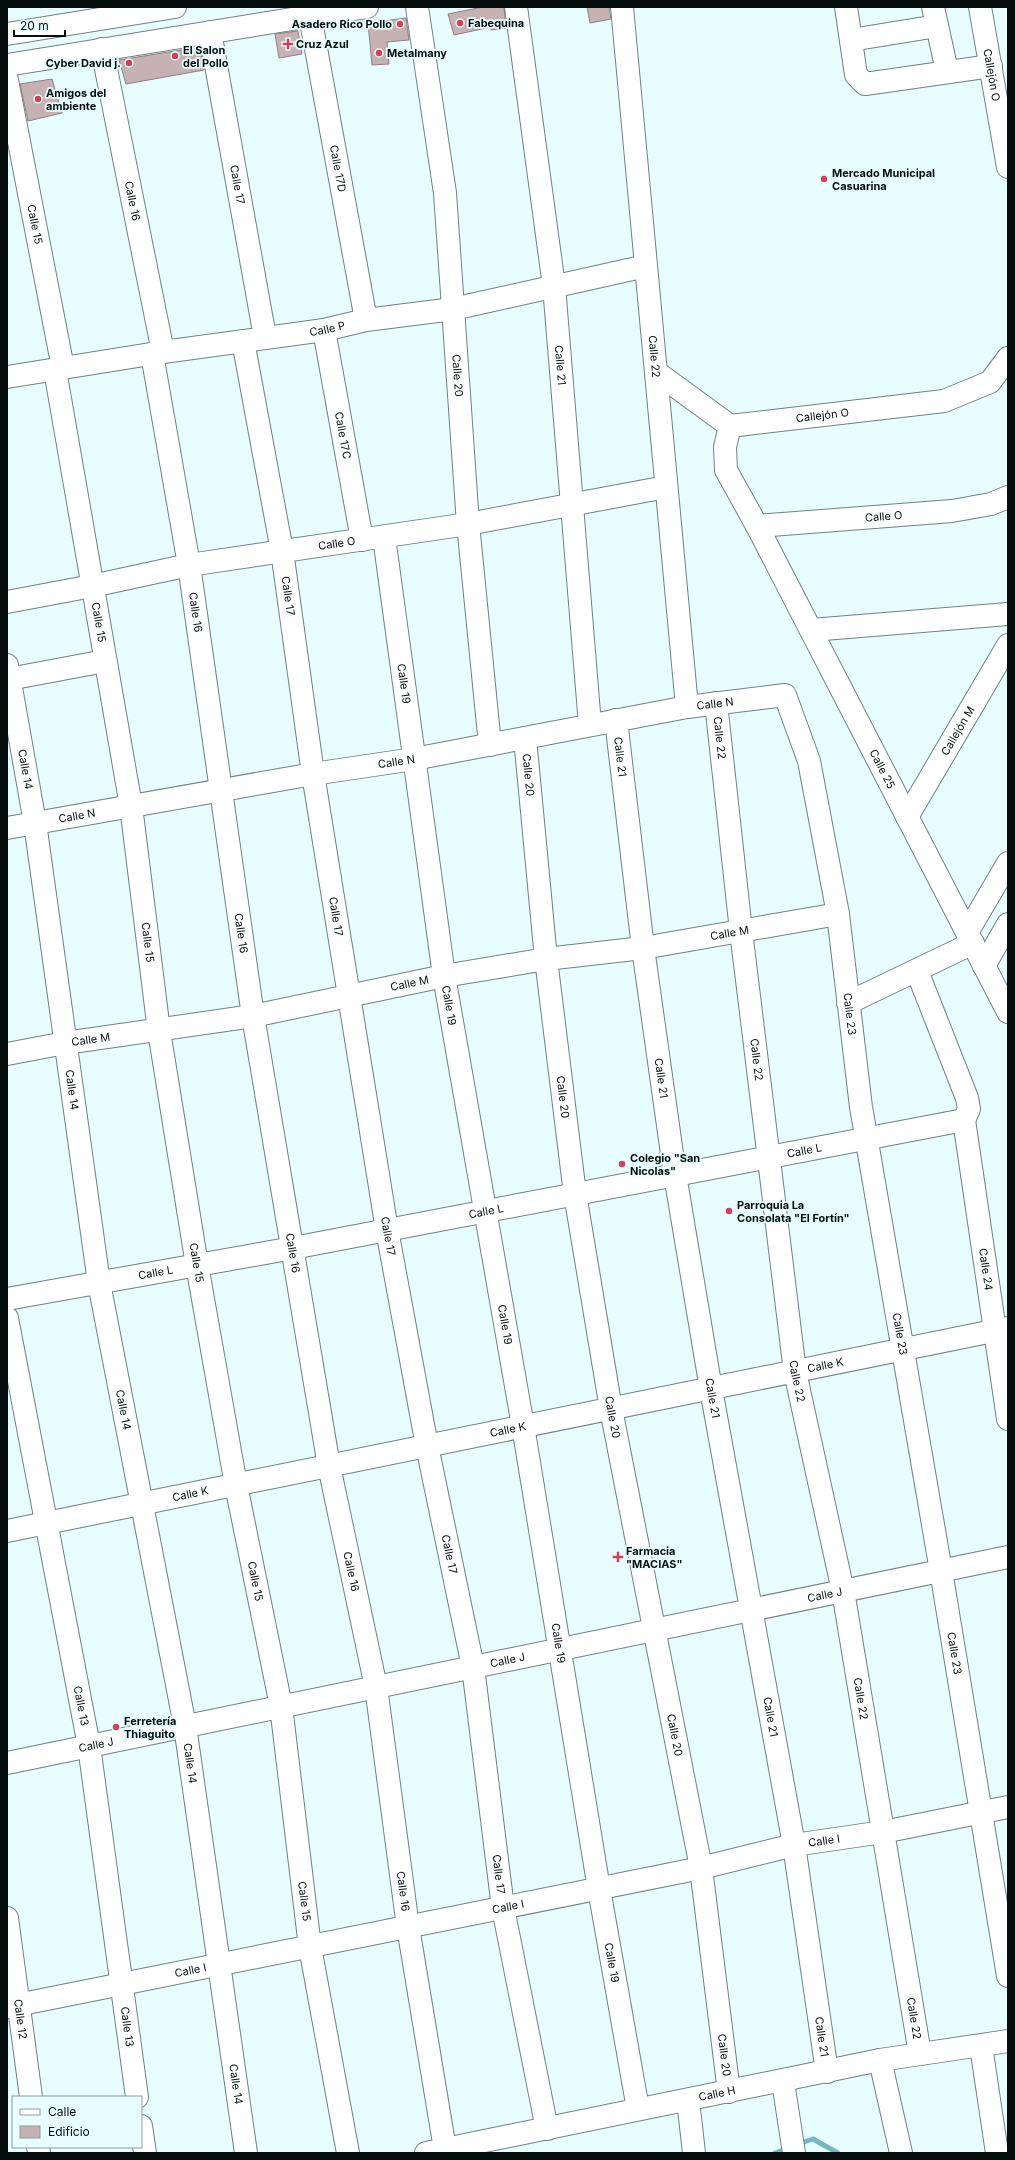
<svg xmlns="http://www.w3.org/2000/svg" width="1015" height="2160" font-family="Inter,sans-serif">
	<style>
		.lines { fill: none; stroke-linecap: round; stroke-linejoin: round }
		.stream { stroke: #75b9bf; stroke-width: 5 }
		.building { fill: #c6b2b3; stroke: #927f80 }
		.minor-casing { stroke: #6e8183; stroke-width: 24 }
		.minor { stroke: #fff; stroke-width: 22 }
		.poi-dot { fill: #d14159; stroke: #e7fdff; stroke-width: 1.5 }
		.labels { text-anchor: middle; stroke-width: 3.5; stroke-linejoin: round; paint-order: stroke }
		.poi-label { font-size: 11px; font-weight: bold; fill: #060d0d; stroke: #e7fdff; text-anchor: start }
		.street-label { font-size: 11px; fill: #060d0d; stroke: #e7fdff }
	</style>
	<rect width="100%" height="100%" fill="#e7fdff"/>
	<g class="lines">
		<!-- stream -->
		<path class="stream" d="M798 2144 813 2139 838 2153
			M775 2153 788 2148"/>
	</g>
	<!-- building -->
	<path class="building" d="M483 7H504L506 28 491 30V27L454 35 448 14Z
		M587 7H609L611 19 590 23Z
		M406 18 409 40 387 42 389 64 372 65 368 23Z
		M298 31 302 54 279 58 275 34Z
		M200 47 204 70 126 84 119 60Z
		M52 79 62 113 28 121 20 84Z"/>
	<g class="lines">
		<!-- minor casing -->
		<g class="minor-casing">
			<g id="minor">
				<path id="s1" d="M417 7 445 193 468 524 490 745"/>
				<path id="s2" d="M516 7 554 286 590 725"/>
				<path id="s3" d="M622 7 687 707"/>
				<path d="M846 7 856 75 865 84 991 66"/>
				<path d="M933 7 947 71"/>
				<path id="s4" d="M980 7 1008 167"/>
				<path id="s5" d="M310 16 366 320"/>
				<path id="s6" d="M210 32 265 337"/>
				<path d="M7 34 175 7"/>
				<path d="M851 40 937 26"/>
				<path id="s7" d="M102 49 163 352"/>
				<path d="M7 65 367 7"/>
				<path id="s8" d="M7 80 63 368"/>
				<path id="s9" d="M324 330 362 540"/>
				<path id="s10" d="M243 341 282 551 313 774 387 1230 427 1446 473 1667 503 1908 547 2129"/>
				<path id="s11" d="M152 354 189 565 253 1016 329 1466 376 1687 408 1927 445 2149"/>
				<path id="s12" d="M55 370 131 806 159 1031 197 1265 236 1485 281 1706 310 1947 348 2153"/>
				<path d="M656 372 730 426"/>
				<path id="s13" d="M7 377 163 352 324 330 366 320 453 309 646 266"/>
				<path id="s14" d="M730 426 725 447 726 470 757 526 1008 1012"/>
				<path id="s15" d="M730 426 944 401 990 382 1008 358"/>
				<path id="s16" d="M757 526 952 511 991 504 1008 497"/>
				<path id="s17" d="M384 537 444 976 523 1426 599 1889 638 2109"/>
				<path id="s18" d="M7 602 92 586 189 565 468 524 666 487"/>
				<path d="M811 630 1008 614"/>
				<path id="s19" d="M7 665 35 823 99 1283 185 1726 246 2153"/>
				<path d="M9 679 105 661"/>
				<path id="s20" d="M716 703 741 931 795 1372 843 1591 920 2054"/>
				<path id="s21" d="M616 720 643 948 675 1175 711 1389 794 1845 827 2072"/>
				<path id="s22" d="M525 738 546 959 575 1194 611 1409 701 1868 729 2092"/>
				<path id="s23" d="M907 817 1008 645"/>
				<path id="s24" d="M7 828 313 774 414 759 687 707 785 695 809 761 838 914 861 1107 941 1571 1008 1976"/>
				<path d="M968 931 1008 863"/>
				<path d="M984 966 1008 924"/>
				<path d="M917 971 967 1098 969 1109 964 1120"/>
				<path d="M848 1003 973 943"/>
				<path id="s25" d="M7 1054 65 1043 253 1016 444 976 546 959 643 948 838 914"/>
				<path id="s26" d="M964 1120 1008 1419"/>
				<path id="s27" d="M7 1299 293 1248 964 1120"/>
				<path id="s28" d="M7 1318 89 1746 137 2097"/>
				<path id="s29" d="M7 1531 1008 1328"/>
				<path id="s30" d="M7 1763 1008 1557"/>
				<path id="s31" d="M7 1918 31 2097"/>
				<path id="s32" d="M7 2007 701 1868 794 1845 883 1832 1008 1807"/>
				<path d="M981 2046 997 2153"/>
				<path d="M880 2060 901 2153"/>
				<path d="M783 2082 794 2153"/>
				<path d="M688 2100 694 2153"/>
				<path d="M141 2126 145 2153"/>
				<path d="M38 2147 39 2153"/>
				<path id="s33" d="M426 2153 880 2060 1008 2041"/>
			</g>
		</g>
		<!-- minor -->
		<use href="#minor" class="minor"/>
	</g>
	<!-- markers -->
	<g class="poi-dot">
		<circle cx="460" cy="23" r="4"/>
		<circle cx="400" cy="24" r="4"/>
		<path d="M286 38h4v4h4v4h-4v4h-4v-4h-4v-4h4z"/>
		<circle cx="379" cy="53" r="4"/>
		<circle cx="175" cy="56" r="4"/>
		<circle cx="129" cy="63" r="4"/>
		<circle cx="38" cy="99" r="4"/>
		<circle cx="824" cy="179" r="4"/>
		<circle cx="622" cy="1164" r="4"/>
		<circle cx="729" cy="1211" r="4"/>
		<path d="M616 1551h4v4h4v4h-4v4h-4v-4h-4v-4h4z"/>
		<circle cx="116" cy="1727" r="4"/>
	</g>
	<g class="labels">
		<!-- poi labels -->
		<g class="poi-label">
			<text x="468" y="27">Fabequina</text>
			<text x="392" y="28" text-anchor="end">Asadero Rico Pollo</text>
			<text x="296" y="48">Cruz Azul</text>
			<text x="183" y="54">El Salon<tspan x="183" dy="13">del Pollo</tspan></text>
			<text x="387" y="57">Metalmany</text>
			<text x="121" y="67" text-anchor="end">Cyber David j.</text>
			<text x="46" y="97">Amigos del<tspan x="46" dy="13">ambiente</tspan></text>
			<text x="832" y="177">Mercado Municipal<tspan x="832" dy="13">Casuarina</tspan></text>
			<text x="630" y="1162">Colegio "San<tspan x="630" dy="13">Nicolas"</tspan></text>
			<text x="737" y="1209">Parroquia La<tspan x="737" dy="13">Consolata "El Fortín"</tspan></text>
			<text x="626" y="1555">Farmacia<tspan x="626" dy="13">"MACIAS"</tspan></text>
			<text x="124" y="1725">Ferretería<tspan x="124" dy="13">Thiaguito</tspan></text>
		</g>
		<!-- street labels -->
		<g class="street-label">
			<text dy="4" stroke="none"><textPath href="#s4" startOffset="69">Callejón O</textPath></text>
			<text dy="4" stroke="none"><textPath href="#s5" startOffset="155">Calle 17D</textPath></text>
			<text dy="4" stroke="none"><textPath href="#s6" startOffset="155">Calle 17</textPath></text>
			<text dy="4" stroke="none"><textPath href="#s7" startOffset="155">Calle 16</textPath></text>
			<text dy="4" stroke="none"><textPath href="#s8" startOffset="147">Calle 15</textPath></text>
			<text dy="4" stroke="none"><textPath href="#s13" startOffset="324">Calle P</textPath></text>
			<text dy="4" stroke="none"><textPath href="#s3" startOffset="351">Calle 22</textPath></text>
			<text dy="4" stroke="none"><textPath href="#s2" startOffset="361">Calle 21</textPath></text>
			<text dy="4" stroke="none"><textPath href="#s1" startOffset="371">Calle 20</textPath></text>
			<text dy="4" stroke="none"><textPath href="#s15" startOffset="93">Callejón O</textPath></text>
			<text dy="4" stroke="none"><textPath href="#s9" startOffset="107">Calle 17C</textPath></text>
			<text dy="4" stroke="none"><textPath href="#s16" startOffset="127">Calle O</textPath></text>
			<text dy="4" stroke="none"><textPath href="#s18" startOffset="335">Calle O</textPath></text>
			<text dy="4" stroke="none"><textPath href="#s10" startOffset="259">Calle 17</textPath></text>
			<text dy="4" stroke="none"><textPath href="#s11" startOffset="262">Calle 16</textPath></text>
			<text dy="4" stroke="none"><textPath href="#s12" startOffset="256">Calle 15</textPath></text>
			<text dy="4" stroke="none"><textPath href="#s17" startOffset="148">Calle 19</textPath></text>
			<text dy="4" stroke="none"><textPath href="#s24" startOffset="719">Calle N</textPath></text>
			<text dy="4" stroke="none"><textPath href="#s23" startOffset="100">Callejón M</textPath></text>
			<text dy="4" stroke="none"><textPath href="#s20" startOffset="35">Calle 22</textPath></text>
			<text dy="4" stroke="none"><textPath href="#s21" startOffset="37">Calle 21</textPath></text>
			<text dy="4" stroke="none"><textPath href="#s24" startOffset="395">Calle N</textPath></text>
			<text dy="4" stroke="none"><textPath href="#s19" startOffset="106">Calle 14</textPath></text>
			<text dy="4" stroke="none"><textPath href="#s14" startOffset="382">Calle 25</textPath></text>
			<text dy="4" stroke="none"><textPath href="#s22" startOffset="37">Calle 20</textPath></text>
			<text dy="4" stroke="none"><textPath href="#s24" startOffset="71">Calle N</textPath></text>
			<text dy="4" stroke="none"><textPath href="#s10" startOffset="583">Calle 17</textPath></text>
			<text dy="4" stroke="none"><textPath href="#s11" startOffset="586">Calle 16</textPath></text>
			<text dy="4" stroke="none"><textPath href="#s25" startOffset="733">Calle M</textPath></text>
			<text dy="4" stroke="none"><textPath href="#s12" startOffset="580">Calle 15</textPath></text>
			<text dy="4" stroke="none"><textPath href="#s25" startOffset="409">Calle M</textPath></text>
			<text dy="4" stroke="none"><textPath href="#s17" startOffset="473">Calle 19</textPath></text>
			<text dy="4" stroke="none"><textPath href="#s24" startOffset="1116">Calle 23</textPath></text>
			<text dy="4" stroke="none"><textPath href="#s25" startOffset="85">Calle M</textPath></text>
			<text dy="4" stroke="none"><textPath href="#s20" startOffset="359">Calle 22</textPath></text>
			<text dy="4" stroke="none"><textPath href="#s21" startOffset="361">Calle 21</textPath></text>
			<text dy="4" stroke="none"><textPath href="#s19" startOffset="430">Calle 14</textPath></text>
			<text dy="4" stroke="none"><textPath href="#s22" startOffset="361">Calle 20</textPath></text>
			<text dy="4" stroke="none"><textPath href="#s27" startOffset="811">Calle L</textPath></text>
			<text dy="4" stroke="none"><textPath href="#s27" startOffset="487">Calle L</textPath></text>
			<text dy="4" stroke="none"><textPath href="#s10" startOffset="907">Calle 17</textPath></text>
			<text dy="4" stroke="none"><textPath href="#s11" startOffset="910">Calle 16</textPath></text>
			<text dy="4" stroke="none"><textPath href="#s12" startOffset="904">Calle 15</textPath></text>
			<text dy="4" stroke="none"><textPath href="#s26" startOffset="151">Calle 24</textPath></text>
			<text dy="4" stroke="none"><textPath href="#s27" startOffset="151">Calle L</textPath></text>
			<text dy="4" stroke="none"><textPath href="#s17" startOffset="797">Calle 19</textPath></text>
			<text dy="4" stroke="none"><textPath href="#s24" startOffset="1440">Calle 23</textPath></text>
			<text dy="4" stroke="none"><textPath href="#s29" startOffset="835">Calle K</textPath></text>
			<text dy="4" stroke="none"><textPath href="#s20" startOffset="683">Calle 22</textPath></text>
			<text dy="4" stroke="none"><textPath href="#s21" startOffset="685">Calle 21</textPath></text>
			<text dy="4" stroke="none"><textPath href="#s19" startOffset="754">Calle 14</textPath></text>
			<text dy="4" stroke="none"><textPath href="#s22" startOffset="685">Calle 20</textPath></text>
			<text dy="4" stroke="none"><textPath href="#s29" startOffset="511">Calle K</textPath></text>
			<text dy="4" stroke="none"><textPath href="#s29" startOffset="187">Calle K</textPath></text>
			<text dy="4" stroke="none"><textPath href="#s10" startOffset="1231">Calle 17</textPath></text>
			<text dy="4" stroke="none"><textPath href="#s11" startOffset="1234">Calle 16</textPath></text>
			<text dy="4" stroke="none"><textPath href="#s12" startOffset="1228">Calle 15</textPath></text>
			<text dy="4" stroke="none"><textPath href="#s30" startOffset="835">Calle J</textPath></text>
			<text dy="4" stroke="none"><textPath href="#s17" startOffset="1120">Calle 19</textPath></text>
			<text dy="4" stroke="none"><textPath href="#s24" startOffset="1764">Calle 23</textPath></text>
			<text dy="4" stroke="none"><textPath href="#s30" startOffset="511">Calle J</textPath></text>
			<text dy="4" stroke="none"><textPath href="#s20" startOffset="1007">Calle 22</textPath></text>
			<text dy="4" stroke="none"><textPath href="#s28" startOffset="395">Calle 13</textPath></text>
			<text dy="4" stroke="none"><textPath href="#s21" startOffset="1009">Calle 21</textPath></text>
			<text dy="4" stroke="none"><textPath href="#s22" startOffset="1009">Calle 20</textPath></text>
			<text dy="4" stroke="none"><textPath href="#s30" startOffset="91">Calle J</textPath></text>
			<text dy="4" stroke="none"><textPath href="#s19" startOffset="1114">Calle 14</textPath></text>
			<text dy="4" stroke="none"><textPath href="#s32" startOffset="834">Calle I</textPath></text>
			<text dy="4" stroke="none"><textPath href="#s10" startOffset="1555">Calle 17</textPath></text>
			<text dy="4" stroke="none"><textPath href="#s11" startOffset="1558">Calle 16</textPath></text>
			<text dy="4" stroke="none"><textPath href="#s12" startOffset="1552">Calle 15</textPath></text>
			<text dy="4" stroke="none"><textPath href="#s32" startOffset="511">Calle I</textPath></text>
			<text dy="4" stroke="none"><textPath href="#s17" startOffset="1444">Calle 19</textPath></text>
			<text dy="4" stroke="none"><textPath href="#s32" startOffset="187">Calle I</textPath></text>
			<text dy="4" stroke="none"><textPath href="#s31" startOffset="102">Calle 12</textPath></text>
			<text dy="4" stroke="none"><textPath href="#s20" startOffset="1331">Calle 22</textPath></text>
			<text dy="4" stroke="none"><textPath href="#s28" startOffset="719">Calle 13</textPath></text>
			<text dy="4" stroke="none"><textPath href="#s21" startOffset="1333">Calle 21</textPath></text>
			<text dy="4" stroke="none"><textPath href="#s22" startOffset="1333">Calle 20</textPath></text>
			<text dy="4" stroke="none"><textPath href="#s19" startOffset="1438">Calle 14</textPath></text>
			<text dy="4" stroke="none"><textPath href="#s33" startOffset="297">Calle H</textPath></text>
		</g>
	</g>
	<!-- border -->
	<rect width="1015" height="2160" fill="none" stroke="#060d0d" stroke-width="16"/>
	<!-- legend -->
	<rect x="12" y="2096" width="130" height="52" fill="#e7fdff" stroke="#8d9d9e"/>
	<rect x="20" y="2109" width="20" height="6" fill="#ffffff" stroke="#8d9d9e"/>
	<text x="48" y="2116" font-size="12" fill="#060d0d">Calle</text>
	<rect x="20" y="2126" width="20" height="12" fill="#c6b2b3" stroke="#8d9d9e"/>
	<text x="48" y="2136" font-size="12" fill="#060d0d">Edificio</text>
	<!-- scale -->
	<path d="M14 30v6h51v-6" fill="none" stroke="#060d0d" stroke-width="2"/>
	<text x="20" y="30" font-size="12" fill="#060d0d" stroke="#e7fdff" stroke-width="3" paint-order="stroke">20 m</text>
</svg>
